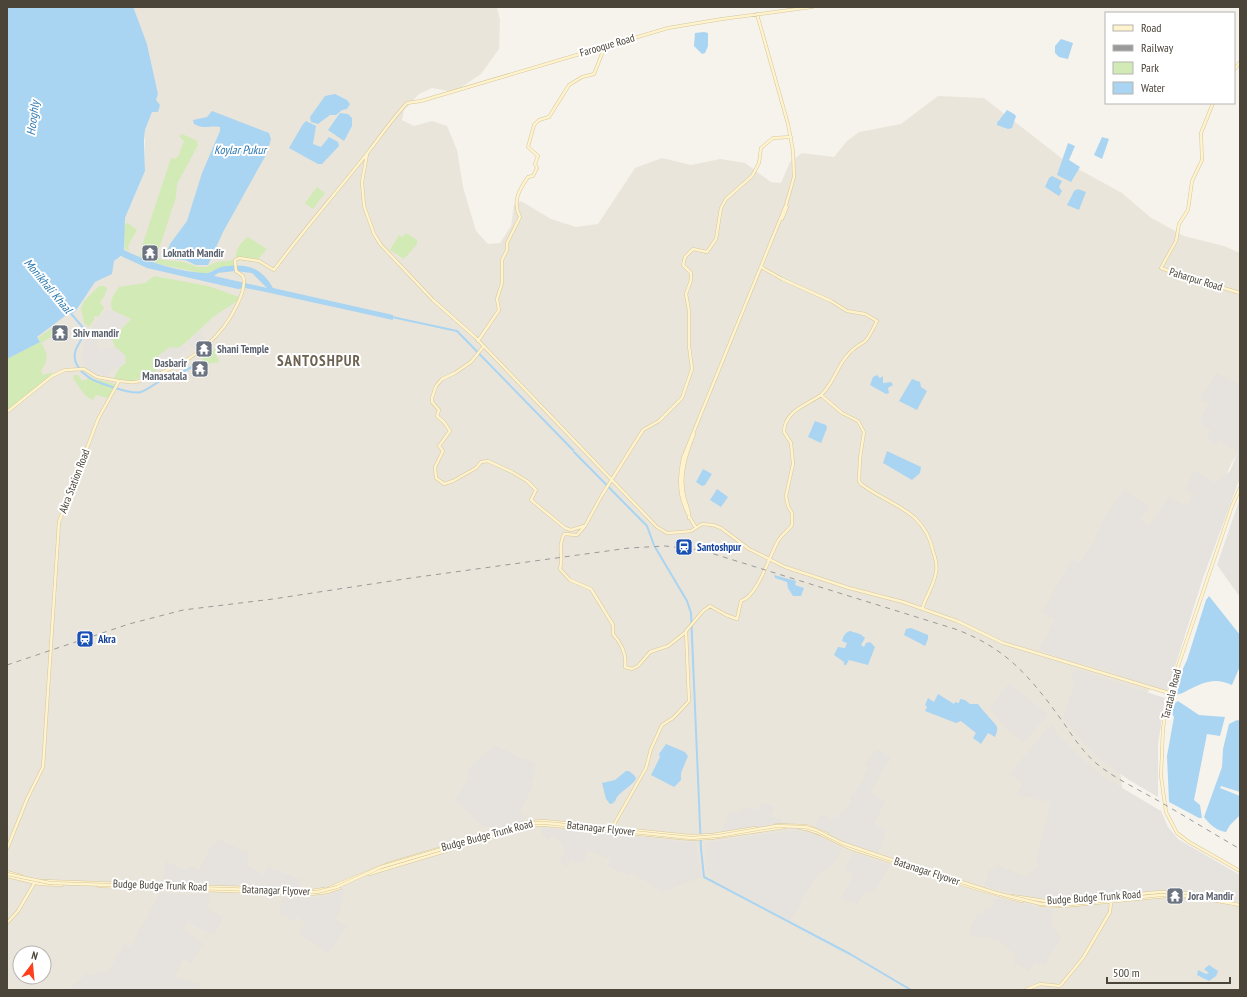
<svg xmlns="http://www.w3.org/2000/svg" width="1247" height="997" font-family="'PT Sans Narrow',sans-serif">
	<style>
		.residential { fill: #eae5da; fill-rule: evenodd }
		.industrial { fill: #e6e2dd }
		.green { fill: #d2eab5 }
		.water { fill: #a9d4f2; fill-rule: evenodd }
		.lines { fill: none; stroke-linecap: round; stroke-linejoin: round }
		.canal { stroke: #a9d4f2; stroke-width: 2 }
		.secondary-casing { stroke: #d6c79b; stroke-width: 3.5 }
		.secondary { stroke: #fff3cd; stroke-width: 2.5 }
		.rail { stroke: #9a9a9a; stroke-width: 1; stroke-dasharray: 5 5; stroke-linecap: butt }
		.secondary-bridge-casing { stroke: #d6c79b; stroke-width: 3.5; stroke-linecap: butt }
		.secondary-bridge { stroke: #fff3cd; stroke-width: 2.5 }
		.labels { text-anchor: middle; stroke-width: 4; stroke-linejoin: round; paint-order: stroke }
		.street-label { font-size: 11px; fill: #4b4439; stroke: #fff }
		.worship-label { font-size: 11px; font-weight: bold; fill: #5b616d; stroke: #fff; text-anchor: start }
		.transit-label { font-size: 11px; font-weight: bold; fill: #164399; stroke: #fff; text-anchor: start }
		.water-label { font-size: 12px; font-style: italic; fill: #2e7ab2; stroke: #fff }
		.district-label { font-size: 15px; font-weight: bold; letter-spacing: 1px; fill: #6e6250; stroke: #fff }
	</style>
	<rect width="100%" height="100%" fill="#f6f3ec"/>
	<!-- residential -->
	<path class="residential" d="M133 7H497L500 20 499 49 481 74 454 92 432 88 419 94 404 110 402 120 414 126 432 121 447 126 457 150 463 187 476 231 488 244 500 243 511 226 514 205 521 201 551 219 576 227 598 224 635 168 662 158 691 165 720 159 745 163 771 182 781 183 790 162 802 153 834 157 847 141 859 132 901 124 938 96 984 98 1069 164 1122 193 1150 217 1184 236 1224 246 1240 253V450L1232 462 1214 503 1161 677 1144 696 1120 768 1123 795 1191 881 1240 903V990H7V359L40 341 36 337 65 316 75 312 95 282 111 274 114 261 122 256 125 218 145 171V130L152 112H158L156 100 158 94 147 44ZM20 953H44V977H20Z"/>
	<!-- industrial -->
	<path class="industrial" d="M106 310 113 311 129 319 112 339V341L99 339 97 344 99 350 115 347 125 355 126 363 110 371 108 379 101 378 88 372 82 358 84 343 89 331Z
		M199 331 203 334 207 345 197 351 188 344V340Z
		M187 346 188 348 180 355 182 363 180 366 155 376 154 372 158 369 156 362 159 355 170 347Z
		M1216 373 1240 385V478L1203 578 1167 692 1117 676V673L1082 663 1081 665 1039 650 1055 620 1042 612 1072 559 1079 563 1092 544 1103 520 1124 490 1149 506 1140 519 1149 525 1168 497 1186 506 1193 494 1185 489 1194 470 1214 482H1217L1230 471 1238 452 1220 440 1217 445 1206 439 1211 431 1199 422 1209 404 1200 398Z
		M1240 498V597L1217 565Z
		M1075 669 1165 698 1158 745V797L1129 780 1101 760 1087 747 1063 717 1075 684 1071 679Z
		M1009 683 1048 714 1024 742 1006 729 990 707Z
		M1052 723 1057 734 1087 763 1107 779 1161 811 1168 827 1178 839 1240 875V902L1186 892 1165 890 1081 899 1042 900 984 886 989 871 999 865 1026 877 1039 865 1036 863 1050 802 1017 795 1023 783 1009 774Z
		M496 745 521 759 523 757 536 764 533 771 536 773 531 783 533 785 520 811 526 817 523 823 497 830 496 827 482 826 455 800 469 777 467 772 476 761Z
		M877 749 891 757 871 792 885 801 874 824 887 831 878 853 833 838 815 826 818 817 825 814 829 819 837 817 852 801 849 798 865 778 864 775 869 768 865 765Z
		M761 802 775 807 771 816 782 820 781 824 721 832 729 812 736 813 748 807 756 811Z
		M542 827 696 843 701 877 662 892 632 872 628 876 608 866 611 860 588 850 583 864 571 860 566 867 559 860 566 851 558 838 553 836 547 840 542 834Z
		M796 831 816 835 842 849 832 865 815 877 791 921 711 878 706 870 705 843 765 834Z
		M218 839 249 853 246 866 253 868 263 875 268 867 301 880 299 890 162 884 166 861 180 868 184 869 191 866 199 871 212 844 215 845Z
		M853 853 890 865 875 891 864 893 857 904 841 898 854 874 845 870Z
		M345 888 341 908 335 920 347 926 329 954 299 934 305 924 297 917 293 922 283 914 279 916 282 897 311 898 327 896Z
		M160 893 211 894 207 909 223 917 214 935 188 923 183 930 204 944 191 963 183 959 175 977 200 984 198 990H70L74 983H77L87 972 94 975 98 971 106 974 125 944 130 947Z
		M996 898 1053 910 1051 925 1061 938 1045 965 1035 962 1029 971 1014 963 1016 959 1013 956V953L998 940 970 935 971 926 979 913 983 914 986 908 992 909Z"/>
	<!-- green -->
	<path class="green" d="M182 134 196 140 198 145 177 184 176 197 157 255 141 249 171 158 174 159 178 157 184 141 179 136Z
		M317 187 325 193 313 209 305 203Z
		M128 223 137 230 128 246 129 251 125 249 124 224Z
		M406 233 417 240V244L404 259 390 250 399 235 402 237Z
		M248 237 267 249 256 262 236 260C235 250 240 243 248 237Z
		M142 251 163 260 184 262 198 267H206L217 262 233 260 234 266 219 268 205 274 163 265 139 257Z
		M154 276 208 286 239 297 237 301 213 317 184 344 178 348 170 347 159 355 156 362 158 369 153 373 145 374C136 382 125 384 114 378L120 367 126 363 125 355 115 347 112 339 131 319 112 310C109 301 114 294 119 287L145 283Z
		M99 286H105L107 289 104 297 100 302 104 308 98 317 94 316V320L89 327 84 323 81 309 84 301Z
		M57 324 62 330 41 343C49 355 48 360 41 371L43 375 52 372C47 387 19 402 7 412V359L40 342 38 338Z
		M217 347 219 351 216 356 220 362 198 365 203 358Z
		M74 375H78L82 381 90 378 115 384 114 389 108 398 96 395 93 400C82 396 80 386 73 379Z"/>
	<!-- water -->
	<path class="water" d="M7 7H133L134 9 147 44 158 94 156 100 160 105 158 112H152L145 130 144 141 145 171 125 218 124 250C146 261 178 272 204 273 210 274 215 269 221 267 245 263 261 266 273 288L393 315V320L261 291 245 288 238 289 147 268 121 256 114 261 112 274 95 282 75 312 65 316 37 337 40 342 7 359ZM235 271 252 273 267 288 214 276 218 273Z
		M704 32 708 33V46L705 53 702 54 694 46 695 33Z
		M1061 39 1073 43 1068 59 1059 57 1055 53V46Z
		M335 94 347 100 350 104 347 109 342 110 336 115H330L318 124 311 122 310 117 325 96Z
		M1007 110 1014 114 1016 116 1012 128 1008 129 997 125V123Z
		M212 111 269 133 271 139 267 153 223 232 208 265H196L185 260 164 258 170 244 187 221 202 173 220 131V127C209 125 205 130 194 124L193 120 207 117Z
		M340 113 348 114 352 118V126L344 141 328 130Z
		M306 121 316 126 313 144 321 147 329 137 338 142 339 146 322 164H318L289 148 303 124Z
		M1102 137 1109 139 1102 159 1094 155Z
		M1068 143 1075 146 1069 160 1080 167 1071 182 1057 175Z
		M1052 176 1062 181 1059 187 1062 191 1059 196 1045 187 1049 178Z
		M1078 189 1086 192 1079 210 1067 205 1074 191Z
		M877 375 880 378 883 376V383L891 382 893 385 888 388 889 393 886 394 870 385 873 377Z
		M912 379 920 382 921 387 927 391 917 410 899 401Z
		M815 421 826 425 827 428 821 443 808 437Z
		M887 451 921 467 920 473 912 480 883 463Z
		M703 469 712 474 705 485 702 486 696 482Z
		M717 489 728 497 721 507 710 500Z
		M774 575 796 581 795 585 804 588 801 596H793L788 588 787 582 775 578Z
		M1209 596 1240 635V666L1232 685C1215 677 1204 682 1188 690 1184 692 1181 695 1176 694L1180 675 1187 660 1206 600Z
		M911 628 928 635V639L925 646 904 635 906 629Z
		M850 631 860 634 865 638 861 645 864 647 866 643 870 642 875 647 868 665 849 660 846 665H844V662L834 655 838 647 845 648 847 643 842 641C843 636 846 632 850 631Z
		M938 694 954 704 955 702 959 703 960 699 965 700 970 704H978C981 709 997 725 997 727 998 730 996 734 995 737L988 733 981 744 973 738 976 733 961 721 956 723 925 711 927 707 925 705 928 698 934 702Z
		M1178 701 1199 715 1225 717 1220 736 1207 734 1194 800 1200 805 1202 818H1199L1169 802 1167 756 1174 717 1171 712 1175 703Z
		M1237 720 1240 721V792L1221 786 1220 788 1240 796V815L1230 825 1226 832C1217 831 1209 824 1204 817L1222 767 1223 749 1229 724Z
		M666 744 685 752 688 756 681 773V780L674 787 651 775 660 757 659 754Z
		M626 771H629L635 776 636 779C630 788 618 792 615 801L616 802 613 801 614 803 610 804 606 799 602 783 615 780Z
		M1209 965 1218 971 1216 976 1209 981 1197 975 1198 970 1206 974 1209 973 1204 969Z"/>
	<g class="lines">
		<!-- canal -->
		<path class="canal" d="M69 311 84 329C86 340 70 347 76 363 78 367 82 373 86 375 93 382 132 395 141 392 149 389 157 382 165 378 176 373 190 371 198 362
			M392 317 457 331 573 450
			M574 452 647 526 654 545
			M655 547 687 601 691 613 701 849 704 877 850 954 911 990"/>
		<!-- secondary casing -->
		<g class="secondary-casing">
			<path id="secondary" d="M1234 70 1240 62
				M1213 103 1201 133 1202 160 1192 181 1188 210 1179 224 1176 241 1161 268 1180 275 1240 293
				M367 154 362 182 364 206 374 234 381 245 433 300 475 337 657 527 667 533 682 532 691 531 702 524 713 525 721 528 749 549 785 567 849 588 903 602 957 621 1003 643 1169 693
				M782 219 787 207
				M478 341 499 310 497 299 502 283V260L507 250V243L520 217C512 202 519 190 528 177L533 176 537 168 535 164 538 156 528 147 534 125 539 120 549 117 569 85 582 77 594 74 605 46
				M483 347 471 362 455 373 442 379 436 386 432 398V402L439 410 437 416 444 422 450 431 439 446 443 451 435 467 436 478 444 484 453 481 476 468 481 462 488 461 512 472 527 481 536 490 531 500 565 528 571 530 584 526
				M821 395 842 413 858 421 864 432 860 458 859 481 861 484C890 506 924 509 933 551 935 558 938 564 936 572 934 586 926 596 922 609
				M7 412 52 376 65 370 84 369 97 377 119 381
				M1240 488 1232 506 1169 693 1163 728 1161 776 1166 812 1177 833 1189 842 1240 871
				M689 518C690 510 685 503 684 496 679 475 686 454 694 434
				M696 528C680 503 677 487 683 458L786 205 794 177 793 151 788 124 757 14
				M686 632 668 646 650 652 638 666 632 669 625 667C627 654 621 643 613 634V625L591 589 570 580 560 569C564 555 557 549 564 534L577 535 585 526 602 495 643 430 659 421 682 398 692 369 689 346V311L686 294 691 280V273L683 265 685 257 693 249 707 252 716 239 721 208 726 199 752 176 759 163 761 148 773 138 791 137
				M776 825 807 826 827 834
				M612 828 646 768 651 749 662 725 673 718 689 701 686 631 703 611 710 606 726 615 737 619 741 601C758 596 769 556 778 541 781 535 788 531 792 525V513L788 506 786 496 793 464 791 443 784 432C784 411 807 405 821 395 833 384 836 369 846 357 851 350 857 346 864 342 869 339 874 326 877 321L865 314 847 311 831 301 782 279 761 267
				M800 828C819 830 835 843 853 849 909 867 965 887 1022 901
				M7 849 27 799 43 767 59 522 98 419 119 381C124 381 130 383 135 382 144 381 152 376 161 373 194 359 221 339 237 305 241 297 246 285 243 276L236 271 235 260 239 258 259 261 274 270C304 229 338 191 369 151 382 134 393 118 407 103L421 101 668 28 722 19 812 7
				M7 872 21 876
				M369 874 532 825H546L691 839 711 838 785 827
				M7 876 40 884 62 885
				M43 881 182 886
				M99 886 311 894 327 892 339 888
				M187 886 276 889
				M329 888 385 865 529 822 544 821 690 836 712 835 755 828
				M311 891 324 889
				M1012 896 1052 902 1160 892 1186 893 1200 897
				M1190 896 1240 905
				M1182 897 1198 898
				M1041 905 1064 906 1167 896
				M7 923 18 911 35 882
				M1025 990 1040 984 1060 986 1083 958 1110 912 1111 902"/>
		</g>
		<!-- secondary -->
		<use href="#secondary" class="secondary"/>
		<!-- rail -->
		<path class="rail" d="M7 665 129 624 183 610 273 599 411 578 629 548 665 546 701 550 955 629C1007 648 1031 678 1063 722 1073 737 1083 752 1097 764 1117 780 1140 790 1162 803 1188 818 1214 834 1240 849"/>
		<!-- secondary-bridge casing -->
		<g class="secondary-bridge-casing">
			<path id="secondary-bridge" d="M7 874 50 883 317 892 337 887 381 867 530 823H546L691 838 718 836 776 826 805 827 816 830 842 843 883 857 996 893 1041 904 1061 905 1161 895 1190 896"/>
		</g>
		<!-- secondary-bridge -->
		<use href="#secondary-bridge" class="secondary-bridge"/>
	</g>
	<!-- icons -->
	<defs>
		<g id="temple-square" transform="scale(0.9)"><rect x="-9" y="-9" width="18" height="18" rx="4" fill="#6b7280" stroke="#fff"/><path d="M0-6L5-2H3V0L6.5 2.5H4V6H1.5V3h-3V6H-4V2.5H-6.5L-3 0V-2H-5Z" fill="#fff"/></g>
		<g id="station-square" transform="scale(0.9)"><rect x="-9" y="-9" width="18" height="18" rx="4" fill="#1a4fb4" stroke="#fff"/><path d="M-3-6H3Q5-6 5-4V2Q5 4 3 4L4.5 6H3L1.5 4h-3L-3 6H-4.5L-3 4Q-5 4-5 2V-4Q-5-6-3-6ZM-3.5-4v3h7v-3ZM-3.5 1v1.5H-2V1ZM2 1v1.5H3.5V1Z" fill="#fff"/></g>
	</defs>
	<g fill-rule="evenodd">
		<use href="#temple-square" x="150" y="253"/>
		<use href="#temple-square" x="60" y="333"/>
		<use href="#temple-square" x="204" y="349"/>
		<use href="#temple-square" x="200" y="369"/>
		<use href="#station-square" x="684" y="547"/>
		<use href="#station-square" x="85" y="639"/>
		<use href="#temple-square" x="1175" y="896"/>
	</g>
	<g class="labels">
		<!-- street labels -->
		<g class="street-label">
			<text transform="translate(607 45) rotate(-16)" y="4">Farooque Road</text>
			<text transform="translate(1196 279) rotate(17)" y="4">Paharpur Road</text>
			<text transform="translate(74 481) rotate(-69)" y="4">Akra Station Road</text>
			<text transform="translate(1171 694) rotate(-76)" y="4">Taratala Road</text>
			<text transform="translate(601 828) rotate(6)" y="4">Batanagar Flyover</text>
			<text transform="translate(487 835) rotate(-15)" y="4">Budge Budge Trunk Road</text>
			<text transform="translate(927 871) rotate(18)" y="4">Batanagar Flyover</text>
			<text transform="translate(160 885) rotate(2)" y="4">Budge Budge Trunk Road</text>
			<text transform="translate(276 890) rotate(2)" y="4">Batanagar Flyover</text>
			<text transform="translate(1094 897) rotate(-4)" y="4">Budge Budge Trunk Road</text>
		</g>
		<!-- worship labels -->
		<g class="worship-label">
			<text x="163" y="257">Loknath Mandir</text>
			<text x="73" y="337">Shiv mandir</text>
			<text x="217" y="353">Shani Temple</text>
			<text x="187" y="367" text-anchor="end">Dasbarir<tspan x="187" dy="13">Manasatala</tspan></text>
			<text x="1188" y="900">Jora Mandir</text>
		</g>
		<!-- transit labels -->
		<g class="transit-label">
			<text x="697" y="551">Santoshpur</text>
			<text x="98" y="643">Akra</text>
		</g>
		<!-- water labels -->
		<g class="water-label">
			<text transform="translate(33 118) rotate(-83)" y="4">Hooghly</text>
			<text x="240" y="154">Koylar Pukur</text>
			<text transform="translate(48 286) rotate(50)" y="4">Monikhali Khaal</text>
		</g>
		<!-- district labels -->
		<g class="district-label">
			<text x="319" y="366">SANTOSHPUR</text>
		</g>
	</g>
	<!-- border -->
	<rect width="1247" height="997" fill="none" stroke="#4b4439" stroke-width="16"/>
	<!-- legend -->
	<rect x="1105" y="12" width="130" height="92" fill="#ffffff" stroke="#b7b4b0"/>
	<rect x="1113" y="25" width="20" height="6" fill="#fff3cd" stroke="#b7b4b0"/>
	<text x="1141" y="32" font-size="12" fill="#4b4439">Road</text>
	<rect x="1113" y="45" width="20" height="6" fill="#9a9a9a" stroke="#b7b4b0"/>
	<text x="1141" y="52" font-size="12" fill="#4b4439">Railway</text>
	<rect x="1113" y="62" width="20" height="12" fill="#d2eab5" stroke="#b7b4b0"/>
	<text x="1141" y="72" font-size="12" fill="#4b4439">Park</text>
	<rect x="1113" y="82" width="20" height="12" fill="#a9d4f2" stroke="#b7b4b0"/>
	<text x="1141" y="92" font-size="12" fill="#4b4439">Water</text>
	<!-- north arrow -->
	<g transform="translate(32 965) rotate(16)"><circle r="19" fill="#ffffff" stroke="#b7b4b0"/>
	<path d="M0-3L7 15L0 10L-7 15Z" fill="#fc3f1d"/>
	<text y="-6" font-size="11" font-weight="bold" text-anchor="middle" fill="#4b4439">N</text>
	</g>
	<!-- scale -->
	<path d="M1107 977v6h123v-6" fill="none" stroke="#4b4439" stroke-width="2"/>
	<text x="1113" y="977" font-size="12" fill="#4b4439" stroke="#ffffff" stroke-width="3" paint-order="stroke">500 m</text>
</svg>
